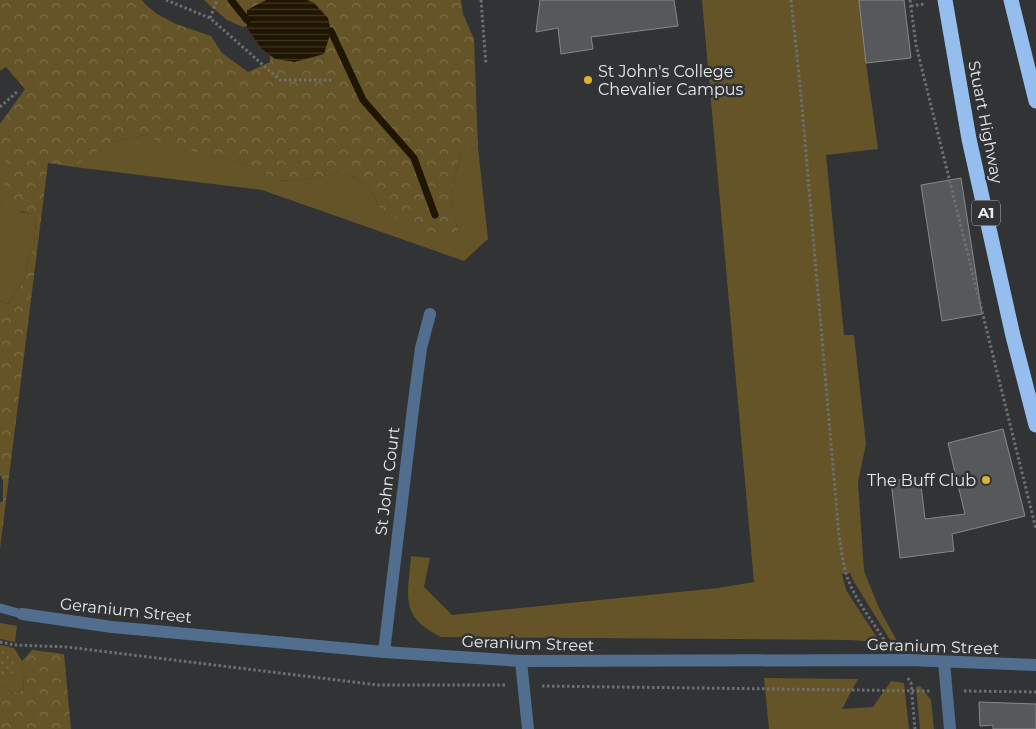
<svg xmlns="http://www.w3.org/2000/svg" width="1036" height="729" font-family="Montserrat,sans-serif">
	<style>
		.green { fill: #655428 }
		.forest { fill: url(#forest-crowns) }
		.garden { fill: url(#garden-dots) }
		.water { fill: url(#water-rules) }
		.lines { fill: none; stroke-linecap: round; stroke-linejoin: round }
		.stream { stroke: #1f1500; stroke-width: 7 }
		.building { fill: #56585a; stroke: #86888a }
		.path { stroke: #6e6f71; stroke-width: 3; stroke-dasharray: 2.5 2.5; stroke-linecap: butt }
		.lane { stroke: #526e8f; stroke-width: 9 }
		.street { stroke: #526e8f; stroke-width: 12 }
		.highway { stroke: #95beef; stroke-width: 15 }
		.poi-dot { fill: #dcb233; stroke: #313334; stroke-width: 2 }
		.labels { text-anchor: middle; stroke-width: 5; stroke-linejoin: round; paint-order: stroke }
		.shield { fill: #313334; stroke: #b2b3b5; stroke-width: 1 }
		.shield-label { font-size: 15px; font-weight: bold; fill: #e9eaec }
		.poi-label { font-size: 16px; fill: #e9eaec; stroke: #313334; text-anchor: start }
		.street-label { font-size: 16px; fill: #e9eaec; stroke: #313334 }
	</style>
	<defs>
		<pattern id="forest-crowns" width="20" height="18" patternUnits="userSpaceOnUse" patternTransform="scale(1.25)"><rect width="20" height="18" fill="#655428"/><path d="M2 6a3 3 0 1 1 6 0M12 15a3 3 0 1 1 6 0" fill="none" stroke="#7b6d47"/></pattern>
		<pattern id="garden-dots" width="8" height="8" patternUnits="userSpaceOnUse" patternTransform="scale(1.25)"><rect width="8" height="8" fill="#655428"/><path d="M2 2h.1M6 6h.1" fill="none" stroke="#7b6d47" stroke-width="1.8" stroke-linecap="round"/></pattern>
		<pattern id="water-rules" width="6" height="5" patternUnits="userSpaceOnUse" patternTransform="scale(1.25)"><rect width="6" height="5" fill="#1f1500"/><path d="M0 2.5h6" fill="none" stroke="#403725"/></pattern>
	</defs>
	<rect width="100%" height="100%" fill="#313334"/>
	<!-- green -->
	<path class="green" d="M702 0H859L866 63 878 149 826 155 844 335H854L866 444 858 482 864 571 879 608 898 643H892L854 582 850 573 842 574 846 590 880 642 850 640 441 637C399 616 408 597 411 556L430 558 424 587 452 615 718 588 754 582Z
		M150 134 211 155 244 163 278 180 295 181 346 172 369 187 382 212 459 233 451 205 453 184 461 151 478 148 488 239 464 261 262 190 74 167 90 155 115 141Z
		M0 159 15 167 21 212 36 215 34 246 27 264 24 281 8 304 0 301Z
		M0 623 17 626 15 642 0 639Z
		M0 645 14 648 22 661 24 690 12 693 0 685V677L3 678 5 651H0Z
		M764 678 858 679 842 709 873 707 891 681 904 683 909 729H769Z
		M920 686 931 700 934 729H920L916 687Z"/>
	<!-- forest -->
	<path class="forest" d="M0 0H142L146 5 157 14 176 24 211 36 222 53 248 72 270 62 271 38 265 22 243 27 227 20 204 0H461L463 14 474 39 478 148 461 151 453 184 451 205 459 233 442 239 382 212 369 187 346 172 295 181 277 180 244 163 158 143 150 134 115 141 91 155 74 167 48 163 0 549V503L3 501V480L0 475V301L8 304 24 281 27 264 34 246 36 216 4 205 5 181 14 167 0 159V124L25 89 6 67 0 71Z
		M32 650 64 654 71 729H0V685L12 693 24 690 22 661Z"/>
	<!-- garden -->
	<path class="garden" d="M0 651H5L15 663 14 672 2 678 0 677Z"/>
	<!-- water -->
	<path class="water" d="M266 0H307L314 3 328 18 331 31 324 54 295 62 275 59 261 48 247 28V10Z"/>
	<g class="lines">
		<!-- stream -->
		<path class="stream" d="M231 0 247 20
			M331 31 363 100 414 158 435 215"/>
	</g>
	<!-- building -->
	<path class="building" d="M540 0H674L678 26 591 37 593 49 561 54 558 28 536 32Z
		M859 0H904L911 58 866 63Z
		M961 178 982 314 942 321 921 185Z
		M1003 429 1025 516 952 534 954 551 900 558 891 481 920 477 925 519 965 514 948 443Z
		M979 702 1036 704V729H993V725L980 726Z"/>
	<g class="lines">
		<!-- path -->
		<path class="path" d="M166 0 210 18 280 80H332
			M481 0 486 65
			M791 0 800 84 839 536C842 551 843 568 849 582 858 604 874 623 886 643
			M910 0 916 45 1036 529
			M911 6 924 4
			M210 18 217 0
			M0 107 18 91
			M0 642 15 645 67 647 378 685H505
			M908 678 911 683 915 729
			M542 686 930 691
			M964 691 1036 692"/>
		<!-- lane -->
		<path class="lane" d="M0 608 22 614"/>
		<!-- street -->
		<path class="street" d="M22 614 112 627 384 652 521 661 908 660 1036 665
			M384 652 413 409 421 348 430 314
			M521 661 528 729
			M944 662 950 729"/>
		<!-- highway -->
		<path class="highway" d="M945 0 969 139 1013 336 1036 425
			M1011 0 1036 101"/>
	</g>
	<!-- markers -->
	<g class="poi-dot">
		<circle cx="588" cy="80" r="5"/>
		<circle cx="986" cy="480" r="5"/>
	</g>
	<g class="labels">
		<!-- shield labels -->
		<rect class="shield" x="972" y="200.5" width="28" height="25" rx="4"/>
		<g class="shield-label">
			<text x="986" y="218">A1</text>
		</g>
		<!-- poi labels -->
		<g class="poi-label">
			<text x="598" y="77">St John's College<tspan x="598" dy="18">Chevalier Campus</tspan></text>
			<text x="976" y="486" text-anchor="end">The Buff Club</text>
		</g>
		<!-- street labels -->
		<g class="street-label">
			<text transform="translate(986 122) rotate(79)" y="6">Stuart Highway</text>
			<text transform="translate(387 481) rotate(-83)" y="6">St John Court</text>
			<text transform="translate(126 610) rotate(6)" y="6">Geranium Street</text>
			<text transform="translate(528 643) rotate(2)" y="6">Geranium Street</text>
			<text transform="translate(933 646) rotate(2)" y="6">Geranium Street</text>
		</g>
	</g>
</svg>
